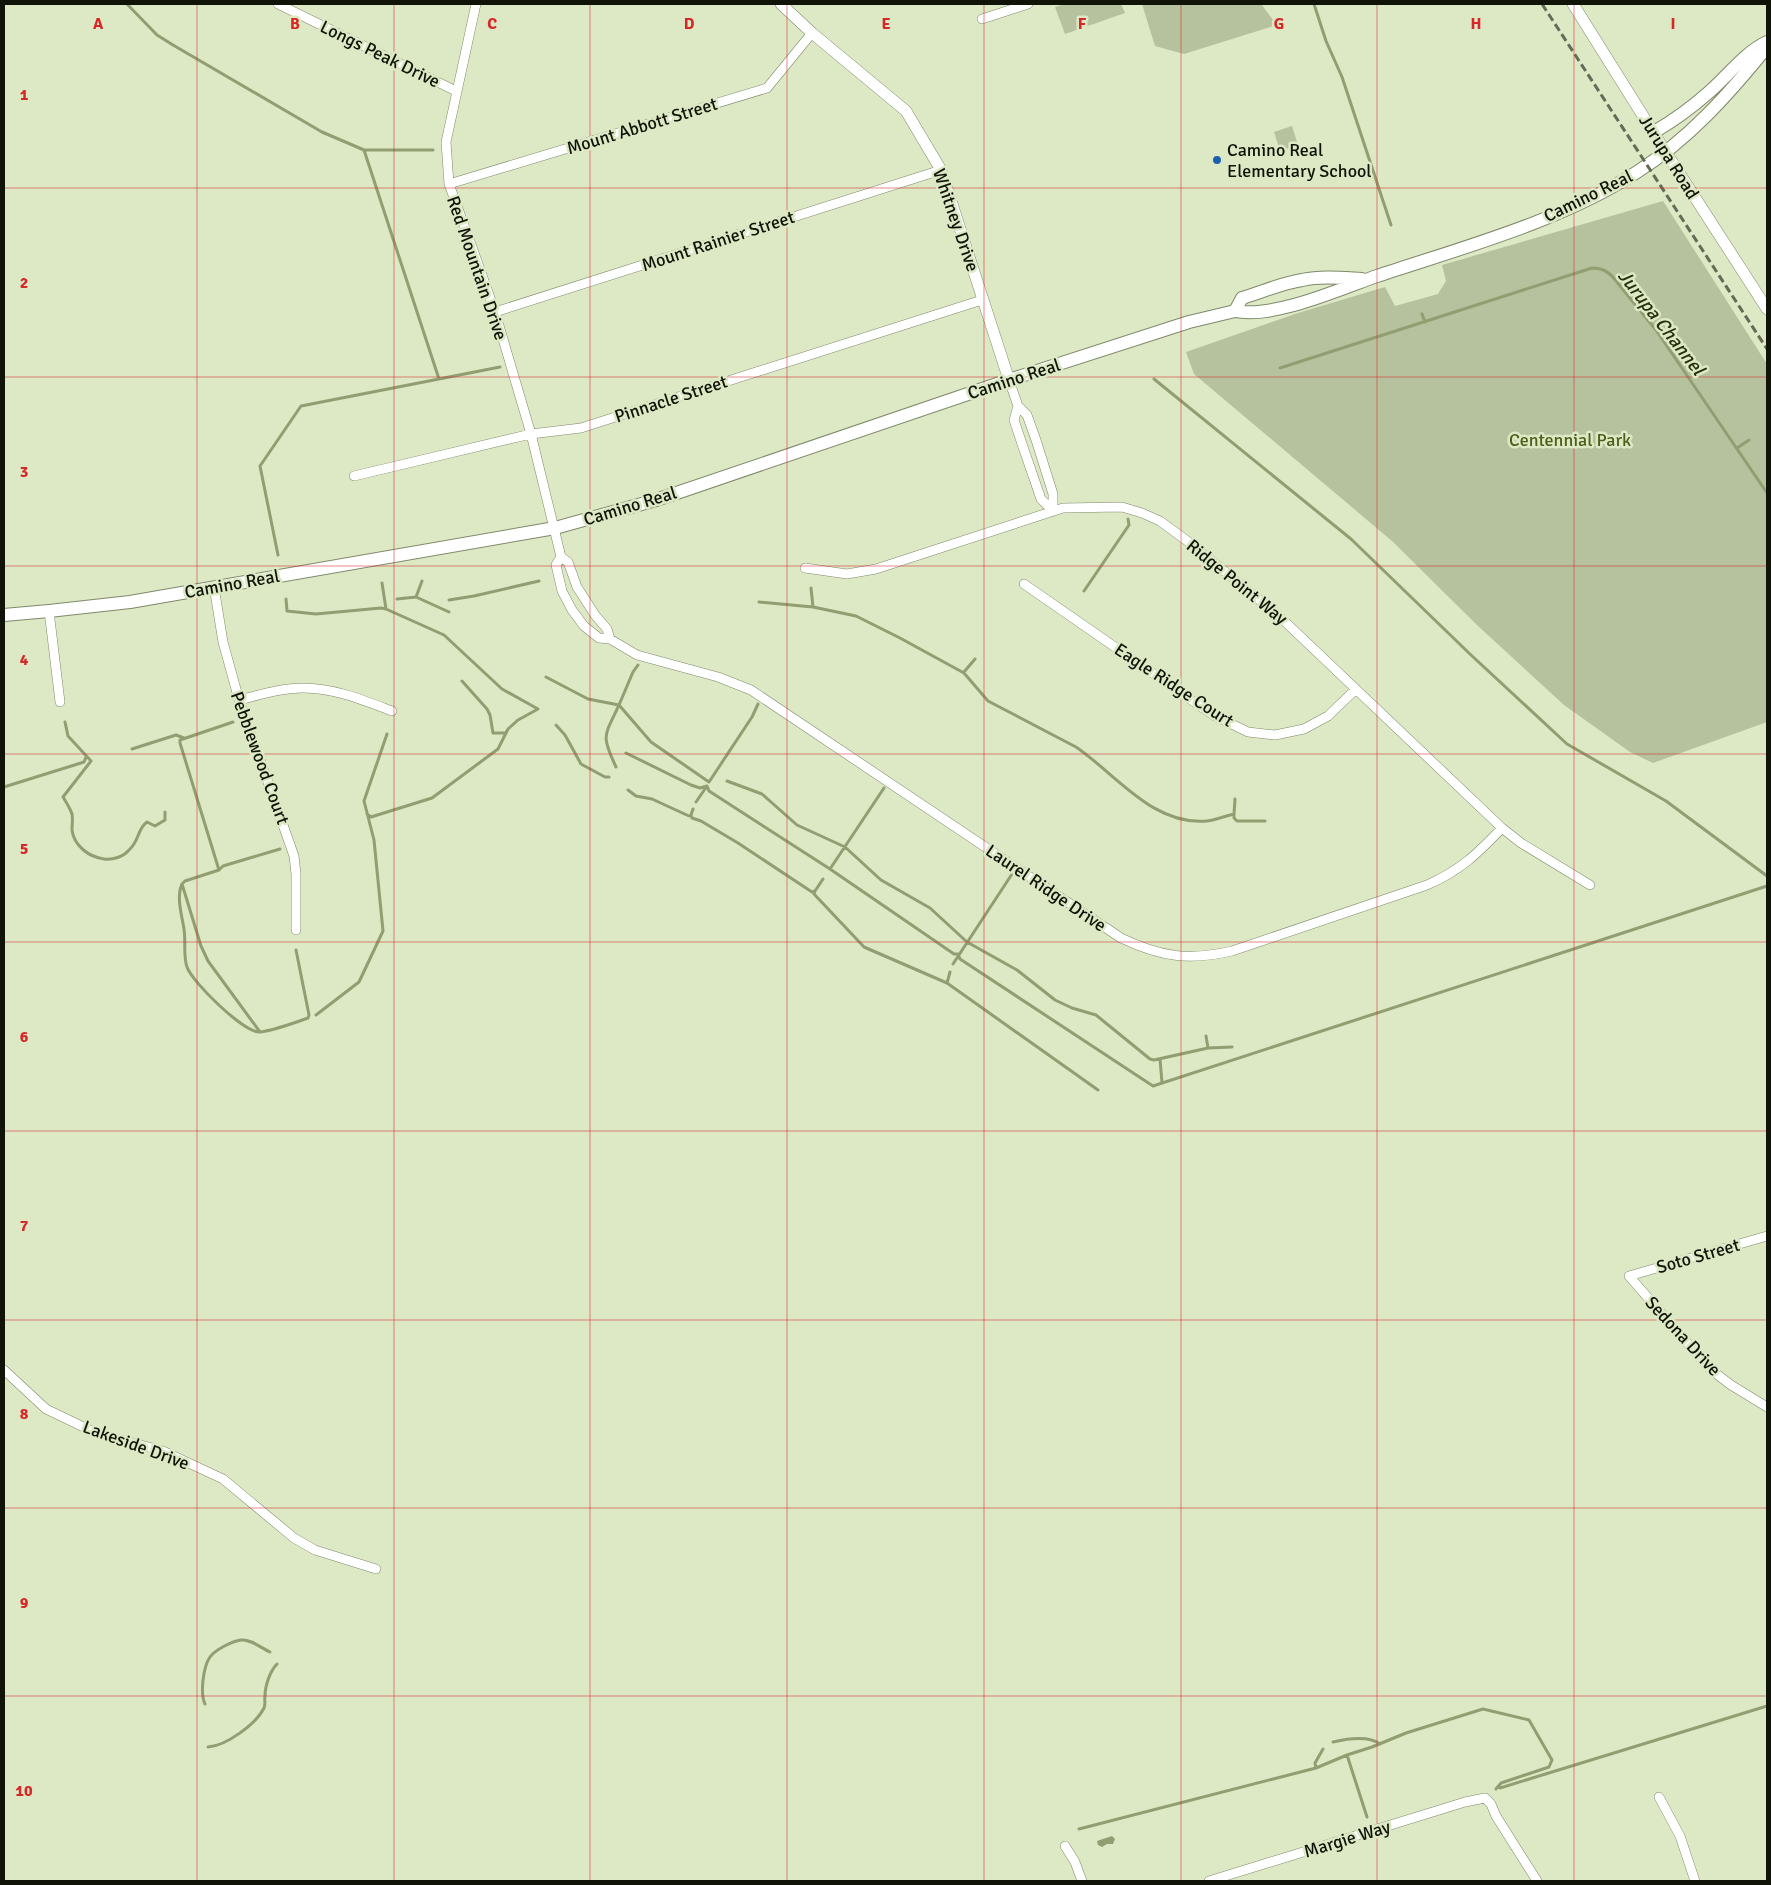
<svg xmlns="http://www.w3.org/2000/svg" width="1771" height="1885" font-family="Signika,sans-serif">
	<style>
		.green { fill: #b6c19e }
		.water { fill: #919e72 }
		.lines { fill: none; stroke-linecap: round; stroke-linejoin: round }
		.stream { stroke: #919e72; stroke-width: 3 }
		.minor-casing { stroke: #7f8969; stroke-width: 10 }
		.tertiary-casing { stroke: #7f8969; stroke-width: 12 }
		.secondary-casing { stroke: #7f8969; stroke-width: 14 }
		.minor { stroke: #fff; stroke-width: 9 }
		.tertiary { stroke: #fff; stroke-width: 11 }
		.secondary { stroke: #fff; stroke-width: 12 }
		.rail { stroke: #656b56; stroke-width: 3; stroke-dasharray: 8 4; stroke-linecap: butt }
		.grid { fill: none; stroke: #d62828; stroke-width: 1; stroke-opacity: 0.55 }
		.poi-dot { fill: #1b61b1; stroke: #dde8c5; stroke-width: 2 }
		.labels { text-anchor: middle; stroke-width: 5; stroke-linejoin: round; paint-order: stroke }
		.street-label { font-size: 18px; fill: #101307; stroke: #dde8c5 }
		.poi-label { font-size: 18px; fill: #101307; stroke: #dde8c5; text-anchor: start }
		.park-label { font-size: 18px; fill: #4f5e19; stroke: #dde8c5 }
		.water-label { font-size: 19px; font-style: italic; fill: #272f0b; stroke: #dde8c5 }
		.grid-label { font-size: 16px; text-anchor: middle; font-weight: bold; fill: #d62828; stroke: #dde8c5; stroke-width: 5; stroke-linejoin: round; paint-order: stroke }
	</style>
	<rect width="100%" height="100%" fill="#dde8c5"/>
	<!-- green -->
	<path class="green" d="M1065 4H1121L1125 13 1065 34 1055 7Z
		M1142 4H1261L1277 25 1184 54 1155 46Z
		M1292 126 1298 145 1280 151 1274 132Z
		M1663 201 1767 364V722L1653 763 1630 752 1564 705 1478 626 1392 541 1194 374 1186 352 1298 313 1385 287 1395 306 1438 294 1446 281 1442 265Z"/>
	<!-- water -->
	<path class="water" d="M1112 1836 1115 1839 1113 1844H1107L1102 1847 1098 1845 1097 1841Z"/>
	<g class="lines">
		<!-- stream -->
		<path class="stream" d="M127 4 157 35 173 45 322 132 364 150H433
			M1314 4 1326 41 1342 77 1391 225
			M364 150 439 379 500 367
			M1422 314 1425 322
			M1280 368 1592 268C1601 268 1605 270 1612 276L1656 330 1767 493
			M1154 379 1351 539 1471 655 1567 744 1666 801 1767 876
			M1737 448 1749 440
			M278 555 260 466 301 406 439 379
			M422 581 416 597 449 612
			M382 583 386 609
			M1084 591 1129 525 1128 519
			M286 599 287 611 316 614 381 608 386 609 444 635 502 689 538 709 518 720 508 729 498 749 432 798 371 817 367 814
			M397 599 416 597
			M449 600 474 596 539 581
			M759 602 813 607 811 588
			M813 607 856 616 900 638 964 673 988 701 1076 747C1117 775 1153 826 1207 821 1216 820 1225 816 1234 814V818L1237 821H1265
			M964 672 975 659
			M546 677 588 699 619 705 633 672 638 665
			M462 681 487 709 490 715 493 733H505
			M65 722 68 736 91 761 63 797C66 802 70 808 72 814 73 819 72 824 72 830 74 846 89 857 104 859 113 860 123 857 129 850 140 840 137 829 147 822L155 826 165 820V812
			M233 722 180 740V743L219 870 185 881 182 884 201 946 208 961 260 1032
			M556 725 565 735 581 764 605 777H609
			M132 749 176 735 184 738
			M626 753 691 785 700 788 707 786
			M616 767C601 735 604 737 619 705L651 742 709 782 752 717 758 704
			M727 781 762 794 797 825 845 847 881 880 930 908 967 942 1017 970 1055 1000 1072 1008 1096 1015 1150 1059 1154 1060 1208 1048 1232 1047
			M4 787 84 762 86 757
			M628 790 636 796 652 799 689 816 691 815 693 809
			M696 802 707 786 709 791 830 869 954 954H958L960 959 1153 1086 1767 886
			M1234 814 1235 799
			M691 815 692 818 701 821 738 843 812 892 815 891 823 879
			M830 869 884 788
			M219 870 223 866 280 849
			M182 884C176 897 182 916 184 929 186 942 183 956 187 967 192 982 244 1033 260 1032 271 1031 297 1022 308 1018L309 1015 296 950
			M815 891 814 894 864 947 947 983 1098 1090
			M953 964 1012 874
			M947 983 950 972
			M316 1015 359 982 383 931 374 840 364 801 387 734
			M1206 1036 1208 1048
			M1160 1059 1162 1083
			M205 1704C200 1694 203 1667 210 1657 215 1650 232 1641 241 1640 251 1639 261 1648 270 1652
			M1333 1742C1346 1739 1368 1735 1380 1744
			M208 1747C226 1746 256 1724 264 1708 266 1704 264 1700 265 1696 265 1686 270 1671 277 1664
			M1316 1768 1315 1763 1323 1749
			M1500 1788 1767 1706
			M1367 1817 1347 1755 1372 1747 1406 1733 1483 1709 1529 1720 1552 1760 1549 1767 1501 1783 1496 1789
			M1079 1829 1316 1768 1347 1755"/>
		<!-- minor casing -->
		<g class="minor-casing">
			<path id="minor" d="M278 4 456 91
				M476 4 446 142 449 184 472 247 495 312 531 434 561 557 568 562 577 587 595 615 607 629 610 639
				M982 19 1028 4
				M449 184 767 88 812 33
				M495 312 941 170
				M1009 380 1018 406 1027 415 1036 440 1053 494V511
				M1018 406 1014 420 1022 444 1041 499 1053 511
				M354 476 531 434 581 428 982 300
				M561 557 556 565 562 591 572 610 584 626 599 638 610 639 637 655 718 677 751 690 1121 938C1161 957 1189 961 1232 951L1427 885C1461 870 1477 854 1502 828
				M805 568 847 574 876 569 1063 508 1122 507 1142 513 1160 521 1190 543 1280 617 1502 828 1521 843 1590 885
				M1024 584 1213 715 1248 732 1275 735 1304 729 1328 716 1356 689
				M214 587 223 642 239 700 294 856 296 874V930
				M49 611 60 702
				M239 700C260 695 281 688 303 688 334 688 363 700 392 711
				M1767 1236 1629 1276 1710 1369 1731 1385 1767 1407
				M4 1370 46 1409 96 1433 163 1451 223 1479 294 1538 315 1550 376 1569
				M1659 1797 1680 1836 1695 1881
				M1065 1846 1075 1862 1082 1881
				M1209 1881 1465 1802 1485 1798 1491 1804 1496 1816 1537 1881"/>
		</g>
		<!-- tertiary casing -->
		<g class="tertiary-casing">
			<path id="tertiary" d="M781 4 812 33 906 111 941 170 1009 380
				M1573 4 1665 151 1767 309"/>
		</g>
		<!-- secondary casing -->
		<g class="secondary-casing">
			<path id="secondary" d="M1654 132C1673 121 1691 108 1708 93 1728 76 1744 53 1767 42
				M1235 311 1242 298C1262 292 1282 283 1302 280 1322 276 1342 278 1362 279
				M4 615 49 611 130 602 555 528 656 500 1009 380 1189 322 1235 311C1273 319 1340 289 1377 276 1461 248 1562 221 1637 172 1689 139 1729 94 1767 47"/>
		</g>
		<!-- minor -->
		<use href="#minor" class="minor"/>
		<!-- tertiary -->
		<use href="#tertiary" class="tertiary"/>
		<!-- secondary -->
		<use href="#secondary" class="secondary"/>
		<!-- rail -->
		<path class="rail" d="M1542 4 1767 349"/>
	</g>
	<!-- grid -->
	<path class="grid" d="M197 4V1881M394 4V1881M590 4V1881M787 4V1881M984 4V1881M1181 4V1881M1377 4V1881M1574 4V1881M4 188H1767M4 377H1767M4 566H1767M4 754H1767M4 942H1767M4 1131H1767M4 1320H1767M4 1508H1767M4 1696H1767"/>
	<!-- markers -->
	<circle class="poi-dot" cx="1217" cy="160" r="5"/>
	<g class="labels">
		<!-- street labels -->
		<g class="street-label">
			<text transform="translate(380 54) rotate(26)" y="6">Longs Peak Drive</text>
			<text transform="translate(642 126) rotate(-17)" y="6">Mount Abbott Street</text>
			<text transform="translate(1669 157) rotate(58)" y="6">Jurupa Road</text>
			<text transform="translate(1588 196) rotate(-26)" y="6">Camino Real</text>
			<text transform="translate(956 220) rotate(71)" y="6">Whitney Drive</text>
			<text transform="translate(718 241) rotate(-18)" y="6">Mount Rainier Street</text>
			<text transform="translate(477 268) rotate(71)" y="6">Red Mountain Drive</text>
			<text transform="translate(1014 379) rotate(-18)" y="6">Camino Real</text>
			<text transform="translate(671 399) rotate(-18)" y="6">Pinnacle Street</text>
			<text transform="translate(630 506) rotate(-17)" y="6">Camino Real</text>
			<text transform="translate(1237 582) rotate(39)" y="6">Ridge Point Way</text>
			<text transform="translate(232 584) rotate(-10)" y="6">Camino Real</text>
			<text transform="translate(1174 685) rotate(33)" y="6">Eagle Ridge Court</text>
			<text transform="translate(260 758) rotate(70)" y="6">Pebblewood Court</text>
			<text transform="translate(1046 888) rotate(34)" y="6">Laurel Ridge Drive</text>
			<text transform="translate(1698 1256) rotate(-16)" y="6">Soto Street</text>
			<text transform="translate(1683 1336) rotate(47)" y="6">Sedona Drive</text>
			<text transform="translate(136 1445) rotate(20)" y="6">Lakeside Drive</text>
			<text transform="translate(1347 1839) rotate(-17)" y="6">Margie Way</text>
		</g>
		<!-- poi labels -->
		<g class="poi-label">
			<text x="1227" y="156">Camino Real<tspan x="1227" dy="21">Elementary School</tspan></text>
		</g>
		<!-- park labels -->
		<g class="park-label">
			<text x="1570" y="446">Centennial Park</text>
		</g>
		<!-- water labels -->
		<g class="water-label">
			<text transform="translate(1662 322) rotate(52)" y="7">Jurupa Channel</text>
		</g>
	</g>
	<g class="grid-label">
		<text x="98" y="29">A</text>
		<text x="295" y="29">B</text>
		<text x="492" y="29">C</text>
		<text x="689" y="29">D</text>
		<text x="886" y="29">E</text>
		<text x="1082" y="29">F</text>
		<text x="1279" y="29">G</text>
		<text x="1476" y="29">H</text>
		<text x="1673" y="29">I</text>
		<text x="24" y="100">1</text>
		<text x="24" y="288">2</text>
		<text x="24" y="477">3</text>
		<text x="24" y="665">4</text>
		<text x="24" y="854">5</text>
		<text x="24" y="1042">6</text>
		<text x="24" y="1231">7</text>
		<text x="24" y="1419">8</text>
		<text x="24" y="1608">9</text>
		<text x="24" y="1796">10</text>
	</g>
	<!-- border -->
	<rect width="1771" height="1885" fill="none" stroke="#101307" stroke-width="10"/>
</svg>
